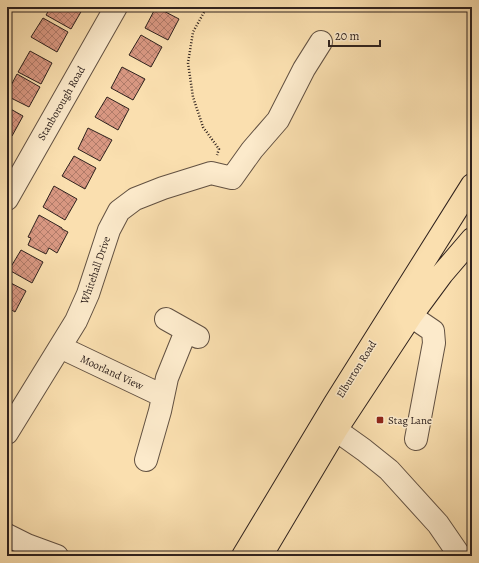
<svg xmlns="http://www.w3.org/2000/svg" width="479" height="563" font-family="Alegreya,serif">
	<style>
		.building { fill: url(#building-cross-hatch); stroke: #2f221e }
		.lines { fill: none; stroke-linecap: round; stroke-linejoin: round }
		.minor-casing { stroke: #625142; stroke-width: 24 }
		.major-casing { stroke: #2f221e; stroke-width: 24 }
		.path { stroke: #2f221e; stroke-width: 2.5; stroke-dasharray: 1 2; stroke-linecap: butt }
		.minor { stroke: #fceacb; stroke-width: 22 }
		.major { stroke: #fadfaf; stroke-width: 22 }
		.poi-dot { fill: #8f2418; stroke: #fceacb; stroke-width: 1.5 }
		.labels { text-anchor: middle; stroke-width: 3; stroke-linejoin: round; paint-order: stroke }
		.street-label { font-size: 11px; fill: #2f221e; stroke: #fceacb }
		.poi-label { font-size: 11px; fill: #2f221e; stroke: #fceacb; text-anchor: start }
	</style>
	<defs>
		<pattern id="building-cross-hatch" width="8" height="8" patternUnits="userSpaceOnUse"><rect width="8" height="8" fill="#d89781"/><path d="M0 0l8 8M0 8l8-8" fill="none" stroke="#b07b69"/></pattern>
	</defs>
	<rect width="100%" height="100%" fill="#fadfaf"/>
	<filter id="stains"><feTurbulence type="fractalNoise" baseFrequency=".005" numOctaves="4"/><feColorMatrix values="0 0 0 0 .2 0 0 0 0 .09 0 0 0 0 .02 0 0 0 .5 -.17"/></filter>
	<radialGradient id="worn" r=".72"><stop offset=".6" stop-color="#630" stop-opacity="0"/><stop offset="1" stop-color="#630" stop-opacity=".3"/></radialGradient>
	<!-- building -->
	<path class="building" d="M51 7H78L82 10 71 29 46 15Z
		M156 7 179 19 168 40 145 28Z
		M43 18 68 32 57 52 31 37Z
		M141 35 162 47 151 67 129 55Z
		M30 51 52 63 41 84 18 72Z
		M122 67 145 79 133 100 111 88Z
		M17 74 40 87 29 107 7 96V93Z
		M107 97 129 109 118 130 95 117Z
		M7 107 23 116 12 136 7 134Z
		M88 128 112 140 100 161 78 149Z
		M74 156 96 168 85 189 62 176Z
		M54 186 77 199 65 220 43 207Z
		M39 215 62 228V229L68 232 57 253 49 248 46 254 28 245 31 238 28 237Z
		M21 250 43 262 32 283 9 270Z
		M7 281 26 291 15 312 7 307Z"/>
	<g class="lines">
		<!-- minor casing -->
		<g class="minor-casing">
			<path id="minor" d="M7 199 116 7
				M411 316 433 331 434 343 416 439
				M166 319 198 337
				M60 347 163 396
				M336 430 364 450 389 470 438 524 460 556
				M7 433 76 321 88 294 109 230 119 211 135 199 163 188 211 173 232 178 252 150 278 120 304 69 321 42
				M146 460 160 411 167 378 186 331
				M7 535 27 545 57 556"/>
		</g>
		<!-- major casing -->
		<g class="major-casing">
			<path id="major" d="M243 556 335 403 472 185
				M261 556 336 430 411 316 442 274 472 239"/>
		</g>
		<!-- path -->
		<path class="path" d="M207 7 193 32 188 63 193 97 203 127 219 149 217 155"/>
		<!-- minor -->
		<use href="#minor" class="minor"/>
		<!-- major -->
		<use href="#major" class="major"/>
	</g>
	<!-- markers -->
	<rect class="poi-dot" x="376" y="416" width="8" height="8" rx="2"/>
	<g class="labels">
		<!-- street labels -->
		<g class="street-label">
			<text transform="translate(61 103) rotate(-60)" y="4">Stanborough Road</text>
			<text transform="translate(95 270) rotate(-71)" y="4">Whitehall Drive</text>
			<text transform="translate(356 369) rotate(-58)" y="4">Elburton Road</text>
			<text transform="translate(112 372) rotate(25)" y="4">Moorland View</text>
		</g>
		<!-- poi labels -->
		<g class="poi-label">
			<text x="388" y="424">Stag Lane</text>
		</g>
	</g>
	<!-- margin -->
	<rect width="479" height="563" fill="none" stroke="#fadfaf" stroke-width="24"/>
	<rect x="8" y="8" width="463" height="547" fill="none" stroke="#2f221e" stroke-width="2"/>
	<rect x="12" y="12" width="455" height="539" fill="none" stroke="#2f221e"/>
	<!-- scale -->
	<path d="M329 40v6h51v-6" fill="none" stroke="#2f221e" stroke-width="2"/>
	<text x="335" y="40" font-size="12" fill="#2f221e" stroke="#fceacb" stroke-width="3" paint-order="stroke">20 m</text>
	<rect width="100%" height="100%" filter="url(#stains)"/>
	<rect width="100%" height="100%" fill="url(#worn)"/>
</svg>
